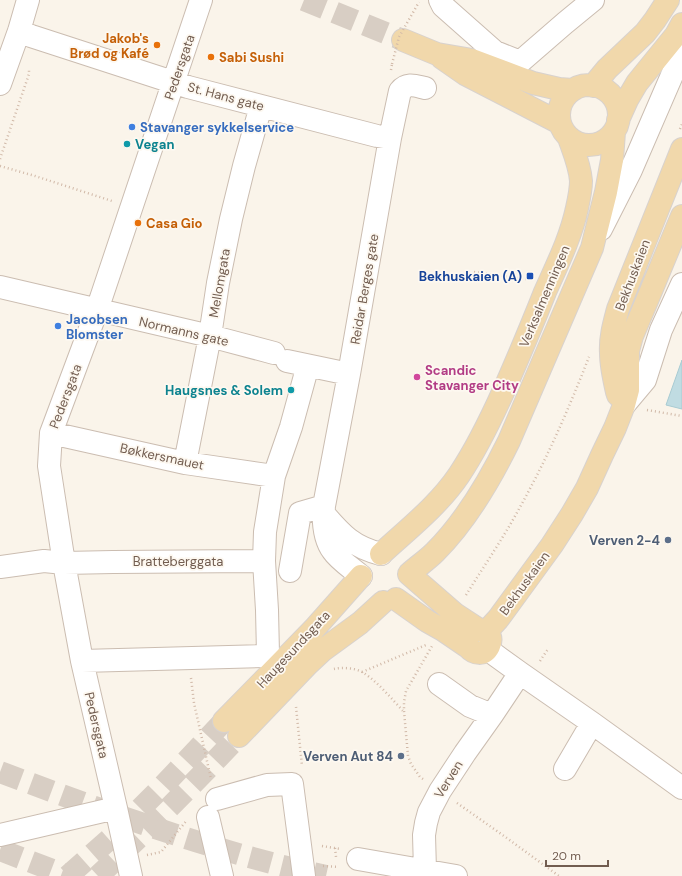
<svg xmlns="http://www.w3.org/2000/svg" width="682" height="876" font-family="'DM Sans',sans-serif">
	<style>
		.water { fill: #c0dce2; stroke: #a8cbd2 }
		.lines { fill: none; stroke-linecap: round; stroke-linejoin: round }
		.major-tunnel { stroke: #d8cec4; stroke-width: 22; stroke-dasharray: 22 11; stroke-linecap: butt }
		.highway-tunnel { stroke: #d8cec4; stroke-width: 22; stroke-dasharray: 22 11; stroke-linecap: butt }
		.minor-casing { stroke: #cbbdb1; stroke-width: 24 }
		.major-casing { stroke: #d8d2ce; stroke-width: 24 }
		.path { stroke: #d1b9a8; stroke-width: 2.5; stroke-dasharray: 1 3; stroke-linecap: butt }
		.minor { stroke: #fff; stroke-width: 22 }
		.major { stroke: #f1d8ab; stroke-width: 22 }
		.path-bridge { stroke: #d1b9a8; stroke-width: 2.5; stroke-dasharray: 1 3; stroke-linecap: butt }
		.food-dot { fill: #e8710a; stroke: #fdf8f0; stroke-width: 1.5 }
		.shop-dot { fill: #3f7fe0; stroke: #fdf8f0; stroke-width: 1.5 }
		.culture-dot { fill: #0f9aa8; stroke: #fdf8f0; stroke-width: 1.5 }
		.transit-dot { fill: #1a4fb4; stroke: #fdf8f0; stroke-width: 1.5 }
		.hotel-dot { fill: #d1479c; stroke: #fdf8f0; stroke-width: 1.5 }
		.service-dot { fill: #5c6f8a; stroke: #fdf8f0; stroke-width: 1.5 }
		.labels { text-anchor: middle; stroke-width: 3.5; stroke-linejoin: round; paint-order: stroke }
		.food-label { font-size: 13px; font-weight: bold; fill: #c56008; stroke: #fdf8f0; text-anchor: start }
		.street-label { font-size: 13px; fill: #725d50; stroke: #fdf8f0 }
		.shop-label { font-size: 13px; font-weight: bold; fill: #366cbe; stroke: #fdf8f0; text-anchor: start }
		.culture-label { font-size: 13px; font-weight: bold; fill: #0d838f; stroke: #fdf8f0; text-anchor: start }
		.transit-label { font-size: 13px; font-weight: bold; fill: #164399; stroke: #fdf8f0; text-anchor: end }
		.hotel-label { font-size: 13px; font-weight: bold; fill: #b23c85; stroke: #fdf8f0; text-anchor: start }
		.service-label { font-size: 13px; font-weight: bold; fill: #4e5e75; stroke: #fdf8f0; text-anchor: end }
	</style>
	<rect width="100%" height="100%" fill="#faf4ea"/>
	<!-- water -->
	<path class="water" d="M682 360V409L666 405Z"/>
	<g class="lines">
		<!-- major-tunnel -->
		<path class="major-tunnel" d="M304 0 403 40
			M68 876 113 836 161 788 224 721
			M98 876C147 831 193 784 239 736"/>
		<!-- highway-tunnel -->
		<path class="highway-tunnel" d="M0 772C107 812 214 852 326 876
			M0 850 68 876"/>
		<!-- minor casing -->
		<g class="minor-casing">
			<path id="minor" d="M440 0 443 6 495 52 520 62 565 23 593 0
				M19 31 31 36 188 87 377 136 390 138
				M0 84 19 31 28 0
				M601 229 631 170 682 52
				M0 287 210 336 274 353
				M287 361 349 374
				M624 405 645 380 661 330 682 284
				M51 433 185 463 274 476
				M185 463 210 336 218 283 231 219 244 166 261 106
				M324 514C342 535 353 547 381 554
				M0 567 44 561 64 563 113 562 264 561
				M290 571 300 513 324 506
				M361 576C353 569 339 560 333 551 324 539 323 521 324 506L349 374 390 138 400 91C407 82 416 86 425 88
				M487 649 520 673 592 723 682 788
				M82 661 264 656 268 654 267 610 264 561 265 532 274 476 291 427 305 376
				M439 684 470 706 492 715
				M565 769 592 723
				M217 799 267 785 292 784 304 876
				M208 817 222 876
				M0 835 116 808
				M358 859 456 876
				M425 870 424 835 426 823 429 812 440 791 465 753 492 715 520 673
				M131 876 116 808 82 661 64 563 49 466 51 433 97 310 201 0"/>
		</g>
		<!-- major casing -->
		<g class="major-casing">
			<path id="major" d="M403 40 437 54 472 60 533 83 559 89 573 90
				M442 58 465 74 560 123
				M559 115a30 30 0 1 1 60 0a30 30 0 1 1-60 0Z
				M593 86 607 69 645 33 655 20 668 0
				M618 120 627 100 637 83 676 35 682 24
				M618 395 617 392C614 379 611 366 611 353 610 338 614 324 618 309L682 149
				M381 554C408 529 438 506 459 475 477 448 491 419 504 390 518 358 532 325 545 292 557 265 571 237 577 208 579 199 581 190 581 181 580 166 574 152 569 138
				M396 599 427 621 443 630 468 647C474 654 484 656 489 646 498 625 460 624 468 647
				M478 629 455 614 409 574C418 566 427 560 435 552 466 521 490 480 509 441L592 248 606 192 612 160 614 132
				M486 632 498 619 552 545 572 514 587 488 602 455 615 428 624 405 628 390V351L632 336 646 303 682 216
				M224 721 314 629 361 576
				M239 736 308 664 323 650 360 623 383 602"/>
		</g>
		<!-- path -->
		<path class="path" d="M411 16 419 2
			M391 70 392 64
			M680 129 682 124
			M0 159 29 74V69
			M0 166 35 176 112 201
			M474 272 526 279
			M647 410 682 416
			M466 595C484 566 504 537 520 507 547 459 569 408 589 357
			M540 661 548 649
			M334 669C342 667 355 668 362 672 376 680 392 699 403 711
			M362 672 426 645
			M191 678 194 703 211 779
			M296 707 302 766
			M423 779 420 777 411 764 408 756 404 711V702L406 691 432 646
			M457 803 504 836 559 876
			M322 846 341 849
			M335 848 336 857
			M147 855 161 852 187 820
			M323 866 338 867"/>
		<!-- minor -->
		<use href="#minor" class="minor"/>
		<!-- major -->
		<use href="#major" class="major"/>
		<!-- path-bridge -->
		<path class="path-bridge" d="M392 64 399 37 411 16"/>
	</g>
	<!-- markers -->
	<g class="food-dot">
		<circle cx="157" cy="45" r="4"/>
		<circle cx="211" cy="57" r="4"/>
		<circle cx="138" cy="223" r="4"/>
	</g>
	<g class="shop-dot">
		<circle cx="132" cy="127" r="4"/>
		<circle cx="58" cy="326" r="4"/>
	</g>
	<g class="culture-dot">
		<circle cx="127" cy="144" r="4"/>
		<circle cx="291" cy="390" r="4"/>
	</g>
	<rect class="transit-dot" x="526" y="272" width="8" height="8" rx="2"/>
	<circle class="hotel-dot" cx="417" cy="377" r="4"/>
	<g class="service-dot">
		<circle cx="668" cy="540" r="4"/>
		<circle cx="401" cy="756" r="4"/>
	</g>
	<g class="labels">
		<!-- food labels -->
		<g class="food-label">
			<text x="149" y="43" text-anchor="end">Jakob's<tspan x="149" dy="15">Brød og Kafé</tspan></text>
			<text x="219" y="62">Sabi Sushi</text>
			<text x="146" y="228">Casa Gio</text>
		</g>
		<!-- street labels -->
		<g class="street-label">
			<text transform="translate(179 67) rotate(-71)" y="5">Pedersgata</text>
			<text transform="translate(226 96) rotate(15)" y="5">St. Hans gate</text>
			<text transform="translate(632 275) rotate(-69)" y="5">Bekhuskaien</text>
			<text transform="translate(219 283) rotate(-80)" y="5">Mellomgata</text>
			<text transform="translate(364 289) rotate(-80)" y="5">Reidar Berges gate</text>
			<text transform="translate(544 296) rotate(-67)" y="5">Verksalmenningen</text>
			<text transform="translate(184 331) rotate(13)" y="5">Normanns gate</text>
			<text transform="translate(65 396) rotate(-69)" y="5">Pedersgata</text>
			<text transform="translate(162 456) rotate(12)" y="5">Bøkkersmauet</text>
			<text x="178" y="566">Bratteberggata</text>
			<text transform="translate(524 583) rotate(-54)" y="5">Bekhuskaien</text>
			<text transform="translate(293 649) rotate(-47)" y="5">Haugesundsgata</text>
			<text transform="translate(97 725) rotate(77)" y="5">Pedersgata</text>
			<text transform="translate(448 779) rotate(-58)" y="5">Verven</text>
		</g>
		<!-- shop labels -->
		<g class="shop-label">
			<text x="140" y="132">Stavanger sykkelservice</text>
			<text x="66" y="324">Jacobsen<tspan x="66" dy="15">Blomster</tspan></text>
		</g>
		<!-- culture labels -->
		<g class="culture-label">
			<text x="135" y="149">Vegan</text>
			<text x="283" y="395" text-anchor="end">Haugsnes &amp; Solem</text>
		</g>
		<!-- transit labels -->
		<g class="transit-label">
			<text x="522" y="281">Bekhuskaien (A)</text>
		</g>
		<!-- hotel labels -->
		<g class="hotel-label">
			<text x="425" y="375">Scandic<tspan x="425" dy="15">Stavanger City</tspan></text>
		</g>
		<!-- service labels -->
		<g class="service-label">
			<text x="660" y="545">Verven 2-4</text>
			<text x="393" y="761">Verven Aut 84</text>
		</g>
	</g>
	<!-- scale -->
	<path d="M546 860v6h62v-6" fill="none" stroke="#725d50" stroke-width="2"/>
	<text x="552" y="860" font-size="12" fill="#725d50" stroke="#fdf8f0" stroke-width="3" paint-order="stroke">20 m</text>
</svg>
